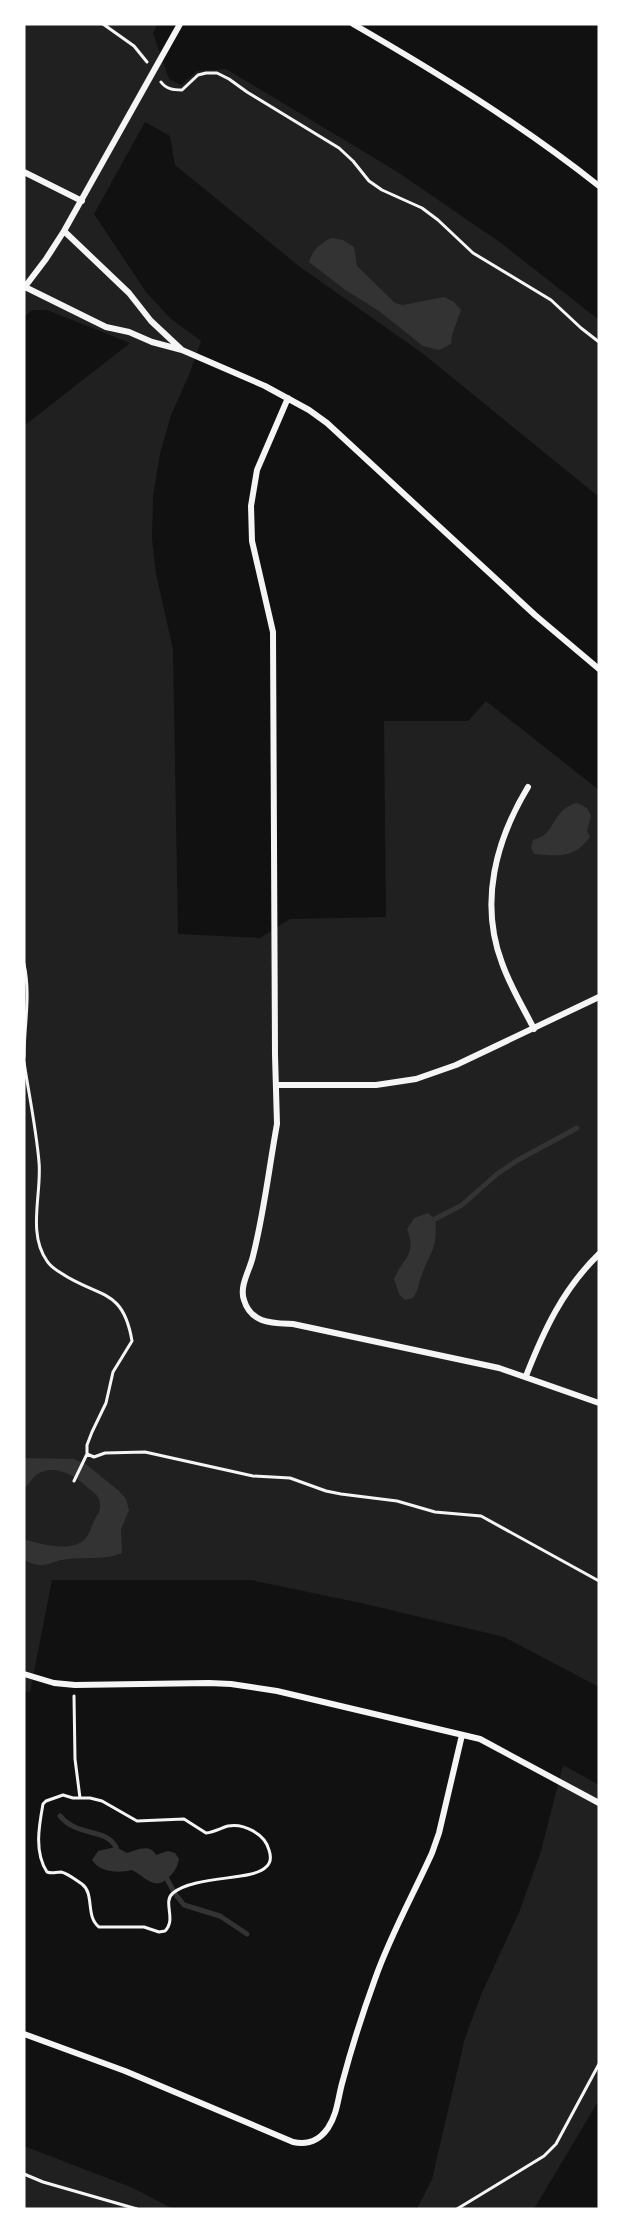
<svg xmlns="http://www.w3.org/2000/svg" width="623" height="2233" font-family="'DejaVu Sans',sans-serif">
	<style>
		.green { fill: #202020 }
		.water { fill: #333 }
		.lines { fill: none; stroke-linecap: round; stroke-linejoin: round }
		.stream { stroke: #333; stroke-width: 5 }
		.path { stroke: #f5f5f5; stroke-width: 3 }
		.minor { stroke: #f5f5f5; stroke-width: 6 }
	</style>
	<rect width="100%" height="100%" fill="#111"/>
	<!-- green -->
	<path class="green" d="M24 24H158L153 33 169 79 181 85 197 71 226 69 396 171 501 243 599 320V497L422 353 300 267 175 165 170 136 145 122 94 214 146 292 171 319 201 341 189 375 171 415 160 454 153 496 152 539 156 574 173 649 178 934 260 938 290 919 386 917 384 721H468L486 701 599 790V1687L504 1637 361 1603 251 1580H52L30 1692 24 1691V426L130 343 47 310H32L24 317Z
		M563 1765 599 1785V2100L534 2209H417L432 2179 465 2038 481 1995 520 1910 541 1851Z
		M24 2146 133 2188 173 2209H24Z"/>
	<!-- water -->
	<path class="water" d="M331 238 343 240 354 247 357 266 395 303 403 305 444 297 454 302 461 310 452 335 451 344 439 350 423 346 379 311 344 289 309 262C313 249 319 245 331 238Z
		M577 803 587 808 591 815 587 831 590 837C573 859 560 856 534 854L531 847 533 840C557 835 550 810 577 803Z
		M428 1213 435 1219C439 1249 428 1254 420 1280 418 1287 418 1291 413 1298L405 1300 399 1294 394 1279C403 1257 417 1256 407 1229L414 1218Z
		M24 1458 74 1459 87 1465 119 1491 126 1499 129 1510 121 1529 122 1553C103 1561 81 1556 61 1560 53 1562 46 1566 38 1565 33 1564 28 1562 24 1560V1539C39 1544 69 1552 83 1541 89 1536 91 1528 94 1521 97 1515 101 1511 100 1504 100 1495 92 1492 86 1486 74 1475 53 1463 36 1475 32 1479 28 1485 24 1489Z
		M116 1847 127 1853C137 1850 150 1843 156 1855L168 1851 175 1853 179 1859C177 1867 176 1870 170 1876 155 1892 147 1878 132 1870 119 1873 100 1873 92 1860L98 1851Z"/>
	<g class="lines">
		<!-- stream -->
		<path class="stream" d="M435 1219 462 1205 497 1174 518 1160 577 1128
			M60 1816C79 1838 104 1827 116 1847
			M167 1879 173 1890
			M176 1895 184 1905 220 1916 247 1934"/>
		<!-- path -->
		<path class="path" d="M103 24 134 46 147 62
			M161 82C166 89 173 90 182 90L198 75 206 73H217L229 79 247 92 339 148 353 161 369 181 382 190 422 208 438 220 473 253 551 300 581 328 599 342
			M24 964C31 995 24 1025 24 1057
			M24 1062C29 1095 36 1128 39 1162 42 1193 27 1233 47 1261 50 1266 56 1270 61 1273 98 1298 123 1287 132 1341L113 1372 106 1403 92 1432 87 1445V1454L94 1457 105 1453 145 1452 253 1476 290 1478 326 1491 341 1494 397 1501 435 1512 481 1516 599 1581
			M74 1481 87 1454
			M74 1696 75 1759 80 1798
			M63 1795 73 1798H90L102 1801 137 1821 184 1819 206 1833C214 1832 221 1828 228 1826 244 1823 265 1834 269 1850 271 1856 271 1863 266 1867 253 1881 195 1875 173 1893 162 1902 177 1919 165 1931L159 1932 144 1927H99C85 1916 95 1894 82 1884 76 1880 67 1873 61 1872 55 1872 53 1874 47 1872 34 1852 39 1826 43 1804L46 1801Z
			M24 2174 43 2182 137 2209
			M457 2209 544 2156 556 2144 599 2064"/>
		<!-- minor -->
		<path class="minor" d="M353 24C438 73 522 125 599 186
			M24 172 82 201
			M64 231 129 293 151 321 182 350
			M25 287 106 327 129 332 152 342 182 350 265 386 309 410 327 423 535 615 599 669
			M24 288 46 259 64 231 180 24
			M288 398 257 470 251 506 252 541 273 632 275 1055 277 1124C269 1168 264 1213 253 1256 250 1270 239 1286 244 1300 251 1324 273 1323 293 1324L499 1368 599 1403
			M528 787C496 840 479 902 502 963 510 986 523 1007 534 1029
			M276 1085H376L416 1079 456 1065 599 997
			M526 1376C544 1330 563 1289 599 1254
			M24 1674 54 1683 75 1685 209 1683 231 1684 277 1691 480 1739 599 1803
			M24 2034 125 2071 293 2142C308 2145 319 2141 328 2128 338 2113 338 2096 343 2080 352 2046 363 2012 375 1979 390 1936 413 1895 432 1853L439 1833 462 1735"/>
	</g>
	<!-- border -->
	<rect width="623" height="2233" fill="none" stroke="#ffffff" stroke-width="51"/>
</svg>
